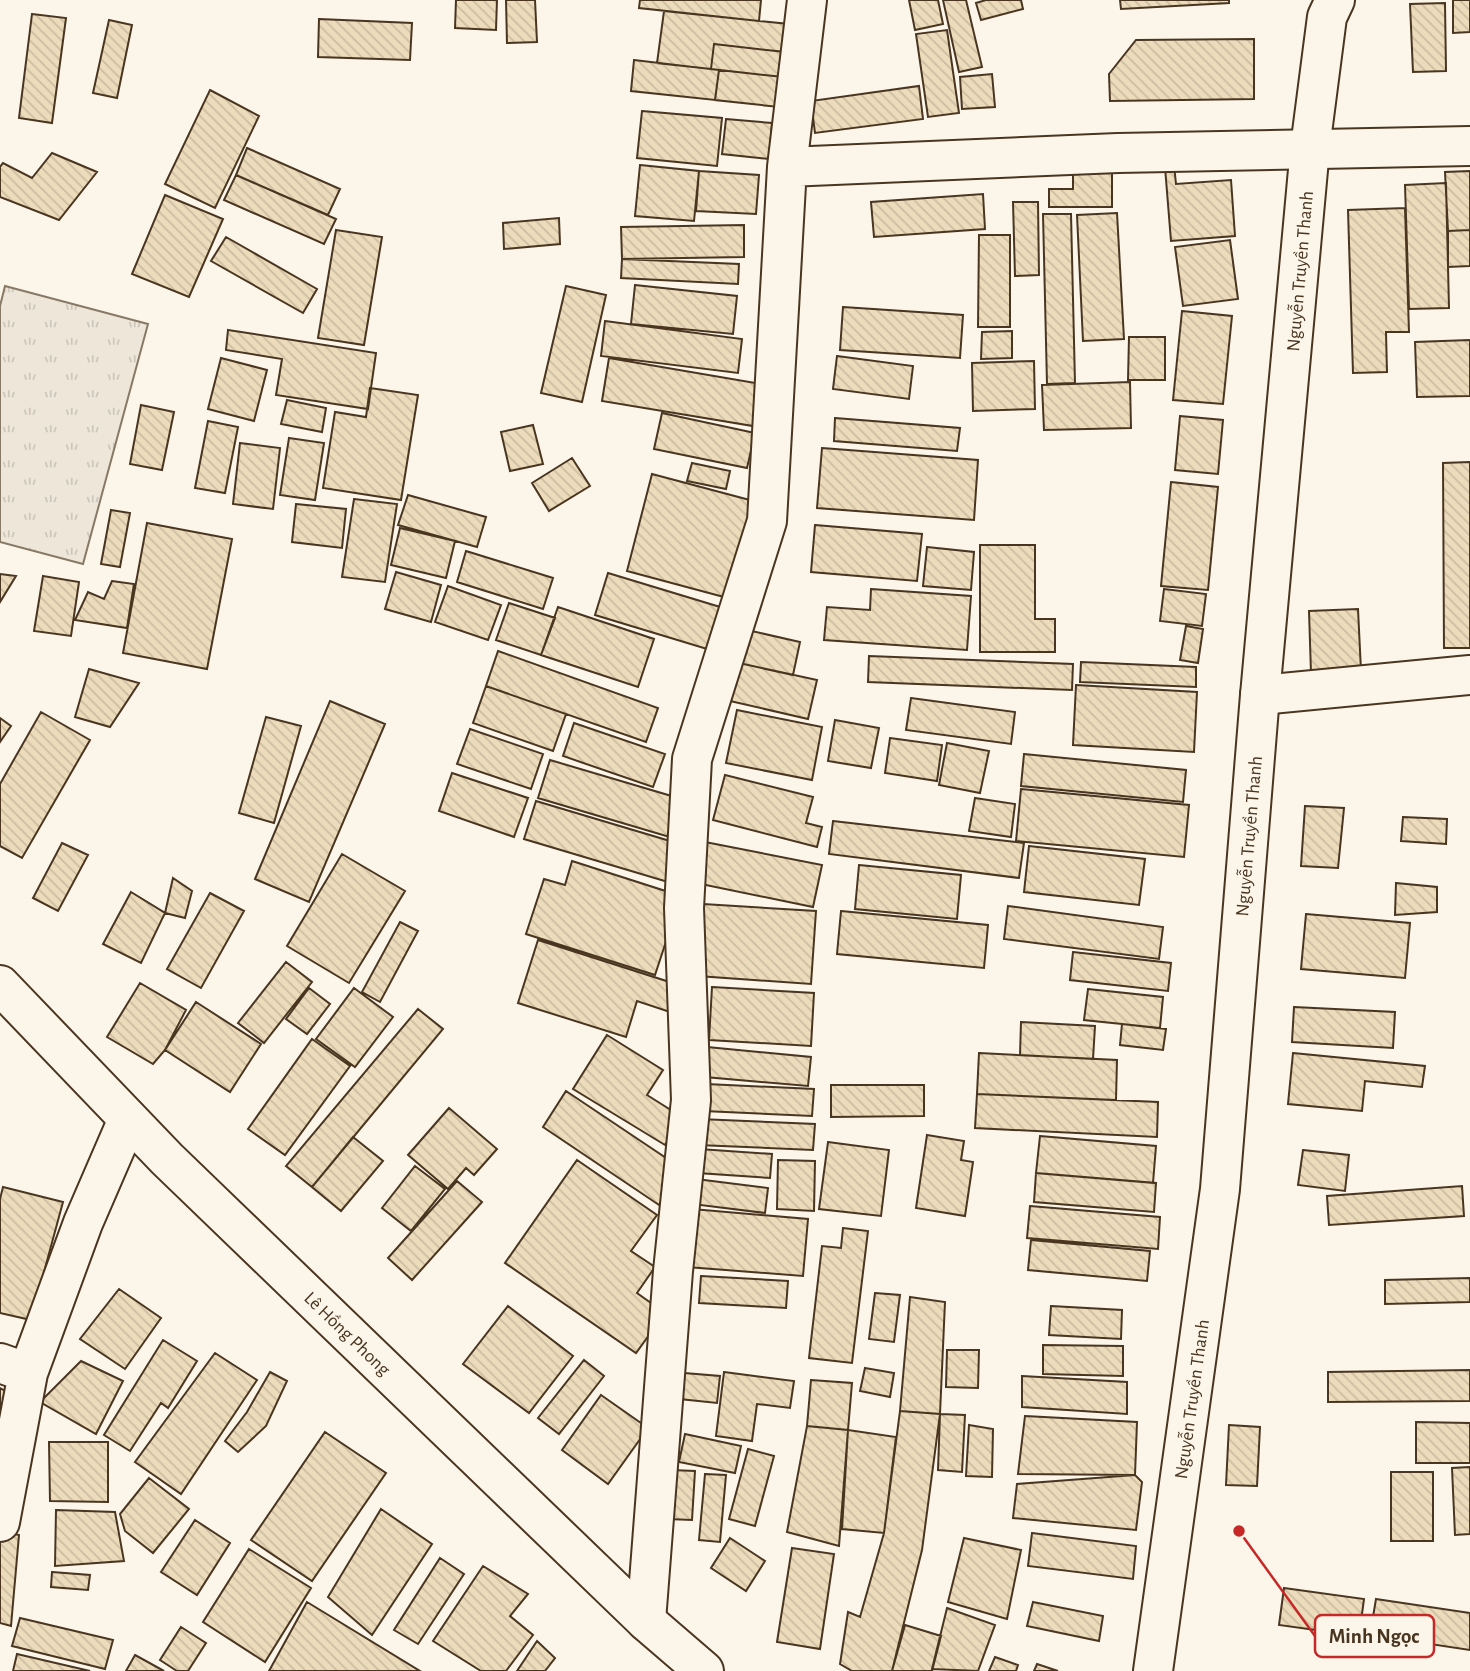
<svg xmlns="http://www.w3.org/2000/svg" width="1470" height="1671" font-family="'Alegreya Sans',sans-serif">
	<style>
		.park { fill: url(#park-tufts); stroke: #887966; stroke-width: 2 }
		.building { fill: url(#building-back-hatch); stroke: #4a3520; stroke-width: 2 }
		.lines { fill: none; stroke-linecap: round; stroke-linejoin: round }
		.minor-casing { stroke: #4a3520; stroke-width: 42 }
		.tertiary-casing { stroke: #4a3520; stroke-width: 42 }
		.trunk-casing { stroke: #4a3520; stroke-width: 42 }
		.minor { stroke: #fbf6e9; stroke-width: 38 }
		.tertiary { stroke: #fbf6e9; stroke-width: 38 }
		.trunk { stroke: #fbf6e9; stroke-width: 38 }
		.labels { text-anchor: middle; stroke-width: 5; stroke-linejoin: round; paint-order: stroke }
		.street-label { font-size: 19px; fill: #4a3520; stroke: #fbf6e9 }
		.leader { fill: none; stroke: #c62828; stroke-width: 2.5 }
		.callout-dot { fill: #c62828; stroke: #fbf6e9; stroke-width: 2.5 }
		.callout { fill: #fbf6e9; stroke: #c62828; stroke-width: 2.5 }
		.callout-label { font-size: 21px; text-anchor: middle; font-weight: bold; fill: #4a3520 }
	</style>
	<defs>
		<pattern id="park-tufts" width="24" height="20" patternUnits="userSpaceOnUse" patternTransform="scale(1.75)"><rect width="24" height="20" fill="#ede6d9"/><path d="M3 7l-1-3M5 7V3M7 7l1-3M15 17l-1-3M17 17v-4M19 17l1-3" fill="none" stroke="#cdc6ba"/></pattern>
		<pattern id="building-back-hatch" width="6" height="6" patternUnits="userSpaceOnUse" patternTransform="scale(1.75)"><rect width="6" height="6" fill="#ecdcbc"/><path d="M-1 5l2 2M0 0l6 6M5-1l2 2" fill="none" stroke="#ccbda1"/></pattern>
	</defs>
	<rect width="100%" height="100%" fill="#fbf6e9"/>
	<!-- park -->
	<path class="park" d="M5 286 148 324 83 564 0 542V306Z"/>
	<!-- building -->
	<path class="building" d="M456 0H497L496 30 455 28Z
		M506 0H535L537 42 507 43Z
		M640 0H761L759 21 639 8Z
		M909 0H938L943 24 915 30Z
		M943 0H966L982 67 959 72Z
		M986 0H1021L1023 9 981 20 976 3Z
		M1120 0H1229V3L1121 9Z
		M1453 0H1470V32L1453 33Z
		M1445 3 1446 71 1413 72 1410 4Z
		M664 11 789 24 785 52 714 44 711 69 657 63Z
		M32 14 66 18 52 123 19 118Z
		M319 19 412 23 410 60 318 57Z
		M109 20 132 25 117 98 93 93Z
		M947 30 959 113 928 117 916 34Z
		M1254 39V99L1110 101 1109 74 1136 40Z
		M714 44 785 52 783 77 711 69Z
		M634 60 719 70 715 100 631 91Z
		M719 70 783 77 779 107 715 100Z
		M992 74 995 107 962 109 960 77Z
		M919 86 923 119 815 133 811 101Z
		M210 90 259 116 215 208 165 184Z
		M642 111 722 118 717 166 637 158Z
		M726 119 772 123 769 159 722 154Z
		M247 148 340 189 328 215 236 175Z
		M52 153 97 172 59 220 0 197V167L3 163 32 178Z
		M640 165 699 171 694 221 635 216Z
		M1174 165 1176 184 1231 180 1235 236 1171 241 1165 167Z
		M1073 169H1112V207H1049V189H1073Z
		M699 171 759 175 756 214 696 211Z
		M1470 171V230L1448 231 1445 172Z
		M236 175 336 219 324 244 224 200Z
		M1446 183 1449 308 1409 309 1405 185Z
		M983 194 985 229 874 237 871 202Z
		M165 195 223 219 189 297 132 274Z
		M1013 202H1038L1039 275 1015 276Z
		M1405 208 1409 332H1386L1387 372 1353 373 1348 210Z
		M1117 213 1124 339 1083 341 1077 215Z
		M1043 214H1071L1075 383 1047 384Z
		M559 218 560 244 504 249 503 223Z
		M744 225V257L622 259 621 227Z
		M336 230 382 237 364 345 318 338Z
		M1470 230V266L1448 267V231Z
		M979 235H1010V327H978Z
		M226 237 317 289 303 313 211 261Z
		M1230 240 1238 299 1183 306 1175 247Z
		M622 259 739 264 738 284 621 278Z
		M635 285 737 296 733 334 631 324Z
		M566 286 606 295 582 402 541 393Z
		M843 307 963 315 960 358 840 350Z
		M1182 311 1232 316 1223 404 1173 400Z
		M605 321 742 339 738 373 601 356Z
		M228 330 376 353 368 409 276 395 282 359 226 350Z
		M1012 331V358L981 359 982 332Z
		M1129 337H1165V380H1128Z
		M1470 340V396L1417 397 1415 342Z
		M837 356 913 366 909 399 833 389Z
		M221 358 267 370 254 421 208 409Z
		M609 358 767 385 759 427 602 401Z
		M1034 361 1035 409 973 411 972 363Z
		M1130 382 1131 428 1044 430 1042 385Z
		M370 388 418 395 401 500 323 488 335 412 366 417Z
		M287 400 326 408 322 432 281 424Z
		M141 405 174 412 162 470 130 464Z
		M662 413 755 433 747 468 654 449Z
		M1180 416 1223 420 1218 474 1175 470Z
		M835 418 960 428 957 451 834 441Z
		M208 421 238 427 225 493 195 488Z
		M533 425 543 464 510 471 501 432Z
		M289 438 324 443 315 500 280 495Z
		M240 443 280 448 273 509 233 504Z
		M822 448 978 460 974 520 817 508Z
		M572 458 590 486 549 511 532 483Z
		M1470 462V648H1444L1443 463Z
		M692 463 730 471 726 489 687 481Z
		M652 474 761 503 735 600 627 571Z
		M1171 482 1218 487 1208 590 1161 586Z
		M408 495 486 517 477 547 398 525Z
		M354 499 397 504 385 582 342 577Z
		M296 504 346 509 342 548 292 542Z
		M111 510 130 513 120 567 101 564Z
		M147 523 232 539 207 669 123 653Z
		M815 525 922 534 917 581 811 572Z
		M400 528 455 541 446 578 391 565Z
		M980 545H1035V619H1055V652H980Z
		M927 547 974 552 971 590 923 586Z
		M466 551 553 578 543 609 457 582Z
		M396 572 441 585 431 622 385 609Z
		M608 573 730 610 717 652 595 615Z
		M0 574 16 576 0 602Z
		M43 576 79 582 71 636 34 631Z
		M112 581 134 584 127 628 75 620 88 592 104 599Z
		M448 586 501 605 488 640 435 622Z
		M871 589 971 596 967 650 824 640 827 607 870 610Z
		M1164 589 1206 594 1202 626 1160 621Z
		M509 603 555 618 541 655 496 640Z
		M558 607 654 639 638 687 541 655Z
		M1358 609 1361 671 1311 673 1309 611Z
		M1186 626 1203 629 1198 663 1180 660Z
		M747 630 800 642 793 675 739 663Z
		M498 651 658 708 646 742 486 686Z
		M869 656 1073 664 1072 690 868 682Z
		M1081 662 1196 667V687L1080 682Z
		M739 663 817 680 808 719 730 701Z
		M89 669 139 683 110 727 75 717Z
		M1076 685 1197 692 1194 752 1073 745Z
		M486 686 566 714 553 751 473 723Z
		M911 698 1015 712 1011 744 906 730Z
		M330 701 385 724 309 902 255 879Z
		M737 710 822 727 812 780 726 763Z
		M41 712 90 740 22 858 0 846V784Z
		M266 717 301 726 274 823 239 813Z
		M0 718 11 726 0 742Z
		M835 720 879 728 871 768 828 761Z
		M574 723 665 754 653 787 563 756Z
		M470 729 543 754 531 789 457 764Z
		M890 738 942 745 937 781 885 773Z
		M947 743 989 751 980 793 939 785Z
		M1024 754 1186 770 1183 802 1021 786Z
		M550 760 685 800 673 838 538 798Z
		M452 773 528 798 514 837 439 811Z
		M725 775 813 797 806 823 822 827 817 847 713 820Z
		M1021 789 1189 805 1184 857 1016 841Z
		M975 798 1015 804 1011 837 969 831Z
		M536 801 680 844 668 882 524 839Z
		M1305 806 1344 808 1338 868 1301 866Z
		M1403 817 1447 819 1446 844 1401 841Z
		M833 821 1024 843 1019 878 829 854Z
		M705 842 822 865 813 907 696 883Z
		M62 843 88 855 58 911 33 898Z
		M1029 846 1145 859 1139 905 1024 892Z
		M342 854 405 891 349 983 287 946Z
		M572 861 681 896 655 975 526 934 544 879 565 885Z
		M859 865 961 875 957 919 855 909Z
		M173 878 192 891 185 918 165 913Z
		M1396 883 1437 887V912L1395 915Z
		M131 892 165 913 141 963 103 944Z
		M210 893 244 911 201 988 167 969Z
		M703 904 816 911 811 984 698 976Z
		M1008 906 1163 927 1159 959 1004 939Z
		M841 911 988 925 984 968 837 954Z
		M1306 914 1410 923 1405 978 1301 969Z
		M400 922 418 931 380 1002 362 992Z
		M538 940 682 986 673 1013 637 1001 626 1037 518 1003Z
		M1073 952 1171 963 1168 991 1070 980Z
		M286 962 312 982 264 1043 238 1023Z
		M140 983 186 1010 165 1050 153 1064 107 1037Z
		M712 987 814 993 811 1046 709 1040Z
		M309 988 330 1004 307 1034 286 1019Z
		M354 988 393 1017 355 1067 316 1039Z
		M1088 989 1163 997 1160 1028 1084 1020Z
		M196 1002 261 1044 230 1092 165 1050Z
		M1294 1007 1395 1012 1393 1048 1292 1042Z
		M418 1009 443 1029 312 1187 286 1166Z
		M1021 1022 1095 1026 1093 1059 1020 1055Z
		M1122 1024 1166 1029 1163 1050 1120 1045Z
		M607 1035 663 1070 647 1095 682 1117 665 1145 573 1089Z
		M312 1039 350 1066 285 1155 248 1129Z
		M707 1047 811 1057 808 1086 705 1077Z
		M979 1053 1117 1060 1116 1100 977 1094Z
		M1293 1053 1425 1066 1422 1087 1365 1081 1362 1111 1288 1104Z
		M706 1084 814 1089 812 1116 704 1111Z
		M831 1085H924V1116L831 1117Z
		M566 1091 684 1170 659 1205 543 1127Z
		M977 1094 1158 1102 1157 1137 975 1128Z
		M449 1108 497 1149 474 1175 466 1168 448 1189 408 1155Z
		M699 1119 815 1124 813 1150 698 1145Z
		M927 1135 964 1141 961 1160 973 1162 965 1216 916 1208Z
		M1040 1136 1156 1146 1153 1183 1036 1173Z
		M353 1137 383 1161 341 1211 312 1187Z
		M828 1142 889 1150 881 1216 819 1209Z
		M699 1149 772 1154 770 1178 698 1173Z
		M1303 1150 1349 1155 1345 1191 1298 1185Z
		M577 1160 657 1215 631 1251 655 1267 637 1293 665 1313 636 1353 505 1263Z
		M778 1160 815 1161 814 1211 777 1209Z
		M415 1166 445 1189 411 1231 382 1208Z
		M1036 1173 1156 1183 1154 1212 1034 1202Z
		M696 1179 768 1188 765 1213 692 1204Z
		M457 1181 482 1202 412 1280 388 1258Z
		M1462 1186 1464 1216 1329 1225 1327 1196Z
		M3 1187 63 1202 31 1320 0 1313V1199Z
		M1030 1206 1160 1217 1158 1249 1027 1238Z
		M692 1209 808 1219 803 1276 687 1267Z
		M843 1228 868 1231 852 1363 809 1358 822 1246 841 1248Z
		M1031 1240 1150 1251 1147 1281 1028 1270Z
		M701 1276 788 1281 786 1308 699 1303Z
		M1470 1278V1302L1385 1304V1280Z
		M119 1289 161 1318 125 1369 80 1339Z
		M875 1293 900 1295 894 1342 869 1339Z
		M910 1297 945 1302 940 1414 900 1411Z
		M508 1306 573 1356 529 1413 463 1364Z
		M1051 1306 1122 1310 1121 1339 1049 1335Z
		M163 1340 197 1361 168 1408 161 1403 130 1451 104 1435Z
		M1043 1345 1123 1346V1376L1043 1374Z
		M947 1350H979L978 1388 946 1387Z
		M215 1353 257 1380 181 1494 135 1462Z
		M584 1360 604 1376 559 1434 538 1418Z
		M81 1361 123 1381 96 1434 40 1402Z
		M865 1368 894 1373 890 1397 860 1391Z
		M1470 1370V1401L1328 1402V1372Z
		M270 1372 287 1381 266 1426 238 1452 225 1441 247 1412Z
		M672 1372 720 1376 717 1403 670 1398Z
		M724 1372 794 1381 790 1408 757 1404 752 1441 716 1436Z
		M1022 1376 1127 1382V1414L1022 1407Z
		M811 1380 852 1383 848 1430 807 1426Z
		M0 1388 9 1393 0 1412Z
		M601 1395 648 1428 608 1484 562 1450Z
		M900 1411 940 1414 922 1550 892 1671H852L840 1664 848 1612 860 1617 884 1533Z
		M940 1414 965 1415 962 1472 938 1470Z
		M1025 1416 1137 1422 1135 1475 1018 1474Z
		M1416 1422 1470 1423V1463H1416Z
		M969 1425 993 1429 992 1477 966 1476Z
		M1229 1425 1260 1427 1257 1486 1226 1485Z
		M807 1426 848 1430 839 1546 787 1532Z
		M848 1430 896 1437 884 1533 842 1529Z
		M325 1432 386 1473 312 1581 251 1540Z
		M685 1434 741 1446 735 1473 679 1462Z
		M49 1442H108V1502L50 1501Z
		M748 1449 774 1456 755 1526 729 1519Z
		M1470 1467V1534L1455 1535 1452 1468Z
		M671 1470 695 1471 692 1520 668 1519Z
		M1391 1472H1433V1541H1391Z
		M705 1474 726 1475 720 1542 699 1540Z
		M1135 1475 1142 1482 1136 1530 1013 1518 1017 1484Z
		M149 1478 189 1509 153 1553 125 1531 120 1514Z
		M381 1509 432 1544 372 1635 328 1597Z
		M56 1510 115 1512 124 1561 55 1566Z
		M195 1520 230 1543 197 1595 161 1572Z
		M0 1531 19 1535 11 1626 0 1623Z
		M1032 1533 1136 1546 1133 1579 1028 1566Z
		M730 1538 765 1561 746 1591 711 1568Z
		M964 1538 1021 1550 1007 1619 948 1602Z
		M792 1548 834 1554 820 1649 777 1642Z
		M249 1549 311 1588 265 1662 203 1622Z
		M440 1558 464 1574 418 1644 394 1630Z
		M483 1566 528 1594 510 1616 533 1635 506 1671H481L433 1641Z
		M52 1572 90 1575 88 1590 51 1587Z
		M1284 1588 1364 1599 1359 1636 1279 1625Z
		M1376 1599 1470 1613V1650L1370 1635Z
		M307 1602 420 1671H269Z
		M1033 1602 1103 1616 1099 1641 1027 1626Z
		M947 1608 995 1625 978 1671 932 1669Z
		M20 1618 113 1640 105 1669 12 1646Z
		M905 1625 941 1636 932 1671H892Z
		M181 1627 206 1643 188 1671H177L160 1660Z
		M537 1641 555 1658 545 1671H517Z
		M17 1654 90 1671H13Z
		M135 1655 164 1671H126Z
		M995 1657 1018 1665 1016 1671H989Z
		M1037 1664 1058 1671H1034Z"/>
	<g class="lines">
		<!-- minor casing -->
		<g class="minor-casing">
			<path id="minor" d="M787 167 1118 153 1470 146
				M1260 695 1470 675
				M0 1363 28 1373 0 1522
				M28 1373 83 1223 128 1119
				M646 1621 673 1271 691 1100 684 908 692 759 767 521 787 167 807 0"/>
		</g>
		<!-- tertiary casing -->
		<g class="tertiary-casing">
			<path id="tertiary" d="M1153 1671 1220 1189 1260 695 1310 148 1327 17 1335 0"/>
		</g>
		<!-- trunk casing -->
		<g class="trunk-casing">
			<path id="trunk" d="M0 985 167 1159 646 1621 704 1671"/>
		</g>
		<!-- minor -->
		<use href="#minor" class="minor"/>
		<!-- tertiary -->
		<use href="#tertiary" class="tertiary"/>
		<!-- trunk -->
		<use href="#trunk" class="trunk"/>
	</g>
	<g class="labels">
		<!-- street labels -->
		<g class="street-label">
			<text transform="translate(1299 271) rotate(-85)" y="7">Nguyễn Truyền Thanh</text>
			<text transform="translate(1248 836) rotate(-85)" y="7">Nguyễn Truyền Thanh</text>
			<text transform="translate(348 1333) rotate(44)" y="7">Lê Hồng Phong</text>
			<text transform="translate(1191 1399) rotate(-82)" y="7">Nguyễn Truyền Thanh</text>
		</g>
	</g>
	<!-- callouts -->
	<path class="leader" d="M1239 1531L1315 1636"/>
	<circle class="callout-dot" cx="1239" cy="1531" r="7"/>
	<rect class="callout" x="1315" y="1615" width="119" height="42" rx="7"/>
	<g class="callout-label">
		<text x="1374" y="1643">Minh Ngọc</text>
	</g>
</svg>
